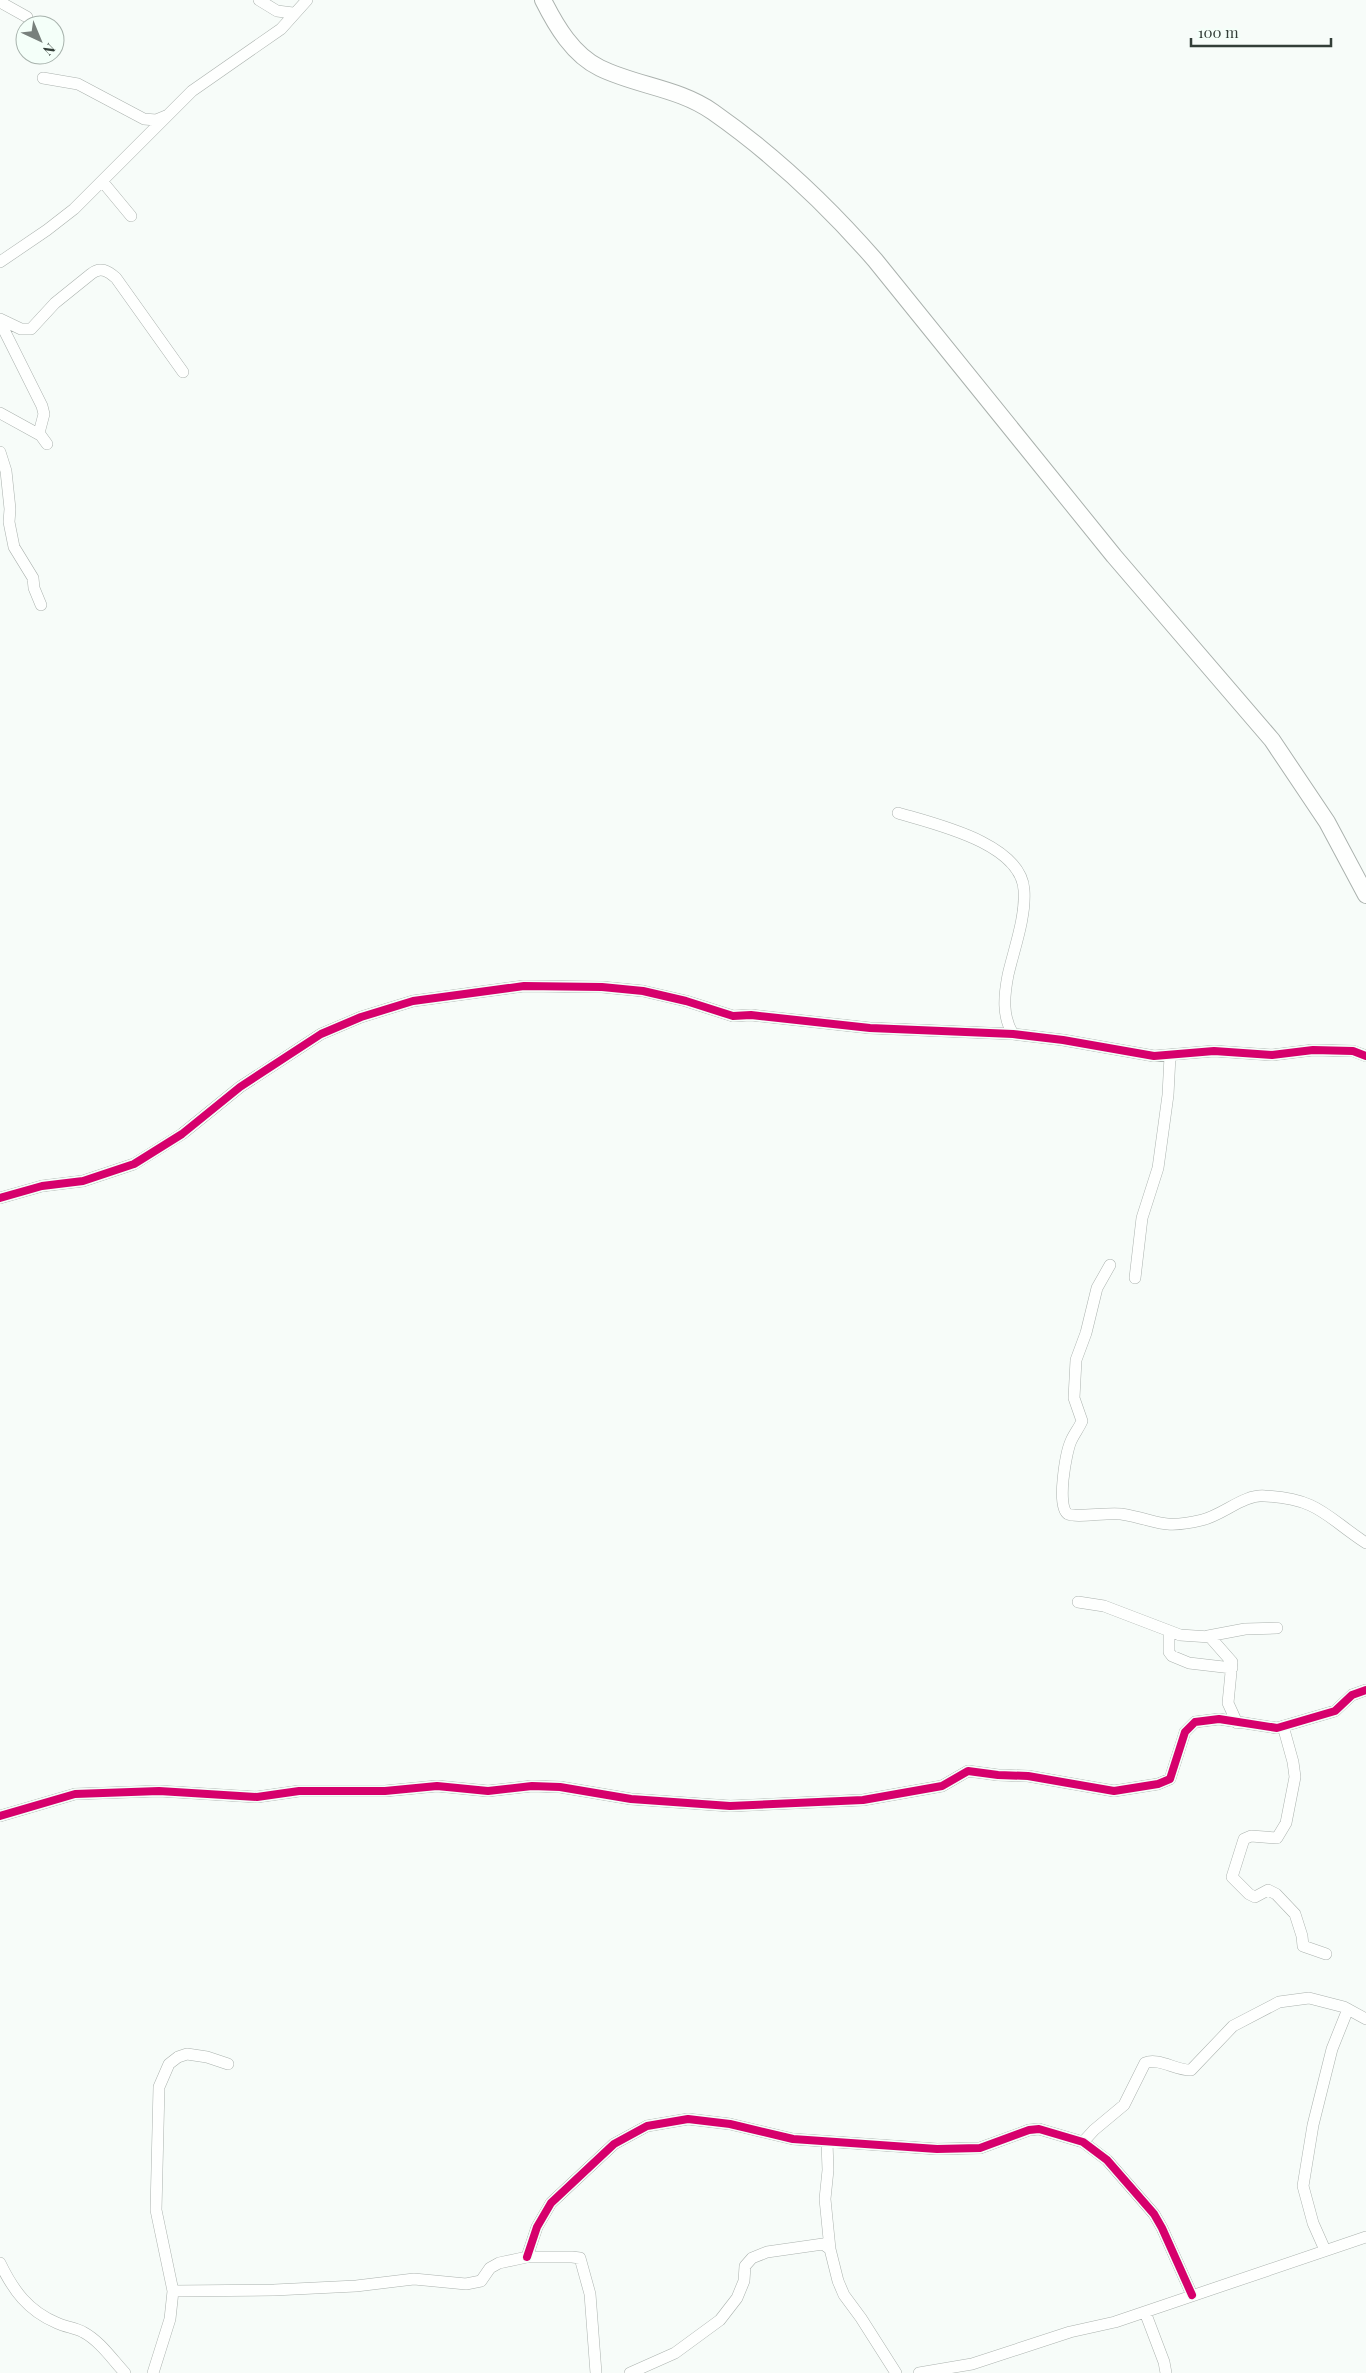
<svg xmlns="http://www.w3.org/2000/svg" width="1366" height="2373" font-family="'Playfair Display',serif">
	<style>
		.lines { fill: none; stroke-linecap: round; stroke-linejoin: round }
		.street-casing { stroke: #abb2ae; stroke-width: 12 }
		.secondary-casing { stroke: #abb2ae; stroke-width: 18 }
		.street { stroke: #fefffe; stroke-width: 11 }
		.secondary { stroke: #fefffe; stroke-width: 16 }
		.cycleway-casing { stroke: #f4fff9; stroke-width: 11 }
		.cycleway { stroke: #d6006c; stroke-width: 8 }
	</style>
	<rect width="100%" height="100%" fill="#f7fcf9"/>
	<g class="lines">
		<!-- street casing -->
		<g class="street-casing">
			<path id="street" d="M259 0 277 11 293 13
				M0 2 27 17
				M43 78 78 84 144 119 156 120 168 115
				M102 181 131 216
				M0 262 47 230 74 209 192 91 281 29 307 0
				M0 319 21 329H31L55 303 91 274C100 266 108 271 116 278L183 372
				M0 322 42 406 44 414 39 433 47 444
				M0 413 40 435
				M0 452 6 471 10 509 9 522 14 547 33 578 34 588 41 605
				M898 813C935 824 1021 843 1024 890 1026 917 1014 949 1008 975 1004 996 1002 1016 1013 1034
				M0 1198 42 1186 83 1181 134 1164 182 1134 240 1087 321 1034 361 1017 413 1001 524 986 602 987 643 991 686 1001 733 1016 751 1015 870 1028 1013 1034 1063 1040 1154 1056 1214 1051 1272 1055 1313 1050 1353 1051 1366 1056
				M1110 1265 1097 1288 1086 1333 1076 1360 1074 1398 1082 1421C1079 1428 1074 1434 1071 1441 1066 1452 1056 1507 1068 1514 1076 1518 1108 1512 1121 1514 1158 1520 1161 1530 1202 1520 1223 1515 1244 1494 1265 1496 1319 1499 1325 1516 1366 1543
				M1135 1278 1142 1218 1158 1168 1168 1095 1170 1056
				M1078 1602 1104 1606 1180 1635 1210 1637 1232 1662 1228 1703 1237 1723
				M1169 1631V1652L1172 1656 1189 1663 1232 1668
				M1208 1636 1245 1629 1277 1628
				M1283 1726 1293 1762 1295 1777 1286 1823 1277 1838 1251 1836 1244 1839 1232 1877 1249 1894 1255 1897 1268 1890 1276 1894 1295 1914 1302 1936 1303 1946 1326 1954
				M0 1816 75 1794 159 1791 257 1797 299 1791H385L437 1786 488 1791 532 1786 560 1787 631 1799 730 1806 863 1800 942 1786 968 1771 998 1775 1028 1776 1114 1791 1158 1784 1170 1779 1185 1732 1195 1722 1219 1719 1277 1728 1335 1711 1352 1695 1366 1690
				M827 2142 828 2170 825 2199 830 2249
				M1083 2142 1094 2130 1124 2105 1145 2063C1158 2057 1177 2071 1191 2070L1233 2026 1279 2002 1309 1998 1344 2007 1366 2019
				M1325 2250 1313 2223 1303 2186 1313 2125 1332 2049 1348 2009
				M527 2257 537 2227 551 2203 614 2144 647 2126 688 2119 730 2124 793 2139 937 2149 980 2148 1029 2130 1039 2129 1083 2142 1107 2160 1154 2214 1162 2228 1192 2295
				M0 2263C13 2290 28 2311 57 2323 66 2327 75 2328 83 2332 100 2341 112 2359 125 2373
				M173 2291 274 2290 356 2286 414 2279 466 2284 481 2281 490 2268 499 2263 527 2257H572L580 2258 590 2294 596 2373
				M1145 2312 1164 2362 1166 2373
				M153 2373 170 2319 173 2291 156 2210 159 2087 169 2064 178 2057 187 2054 207 2057 228 2064
				M630 2373 675 2353 720 2320 737 2298 744 2281 745 2266 752 2258 767 2252 823 2244 830 2249 838 2281 844 2295 861 2318 896 2373
				M919 2373 972 2364 1070 2332 1115 2322 1366 2237"/>
		</g>
		<!-- secondary casing -->
		<g class="secondary-casing">
			<path id="secondary" d="M543 0C556 26 573 55 600 68 637 86 679 88 713 112 773 154 827 205 875 260L1114 556 1272 740 1327 822 1366 895"/>
		</g>
		<!-- street -->
		<use href="#street" class="street"/>
		<!-- secondary -->
		<use href="#secondary" class="secondary"/>
		<!-- cycleway casing -->
		<g class="cycleway-casing">
			<path id="cycleway" d="M0 1198 42 1186 83 1181 134 1164 182 1134 240 1087 321 1034 361 1017 413 1001 524 986 602 987 643 991 686 1001 733 1016 751 1015 870 1028 1013 1034 1063 1040 1154 1056 1214 1051 1272 1055 1313 1050 1353 1051 1366 1056
				M0 1816 75 1794 159 1791 257 1797 299 1791H385L437 1786 488 1791 532 1786 560 1787 631 1799 730 1806 863 1800 942 1786 968 1771 998 1775 1028 1776 1114 1791 1158 1784 1170 1779 1185 1732 1195 1722 1219 1719 1277 1728 1335 1711 1352 1695 1366 1690
				M527 2257 537 2227 551 2203 614 2144 647 2126 688 2119 730 2124 793 2139 937 2149 980 2148 1029 2130 1039 2129 1083 2142 1107 2160 1154 2214 1162 2228 1192 2295"/>
		</g>
		<!-- cycleway -->
		<use href="#cycleway" class="cycleway"/>
	</g>
	<!-- north arrow -->
	<g transform="translate(40 40) rotate(136)"><circle r="24" fill="#f4fff9" stroke="#a7b2ac"/>
	<path d="M0-4L9 19L0 12L-9 19Z" fill="#78807c"/>
	<text y="-8" font-size="14" font-weight="bold" text-anchor="middle" fill="#333e38">N</text>
	</g>
	<!-- scale -->
	<path d="M1191 38v8h140v-8" fill="none" stroke="#333e38" stroke-width="2.5"/>
	<text x="1198" y="38" font-size="15" fill="#333e38" stroke="#f4fff9" stroke-width="4" paint-order="stroke">100 m</text>
</svg>
